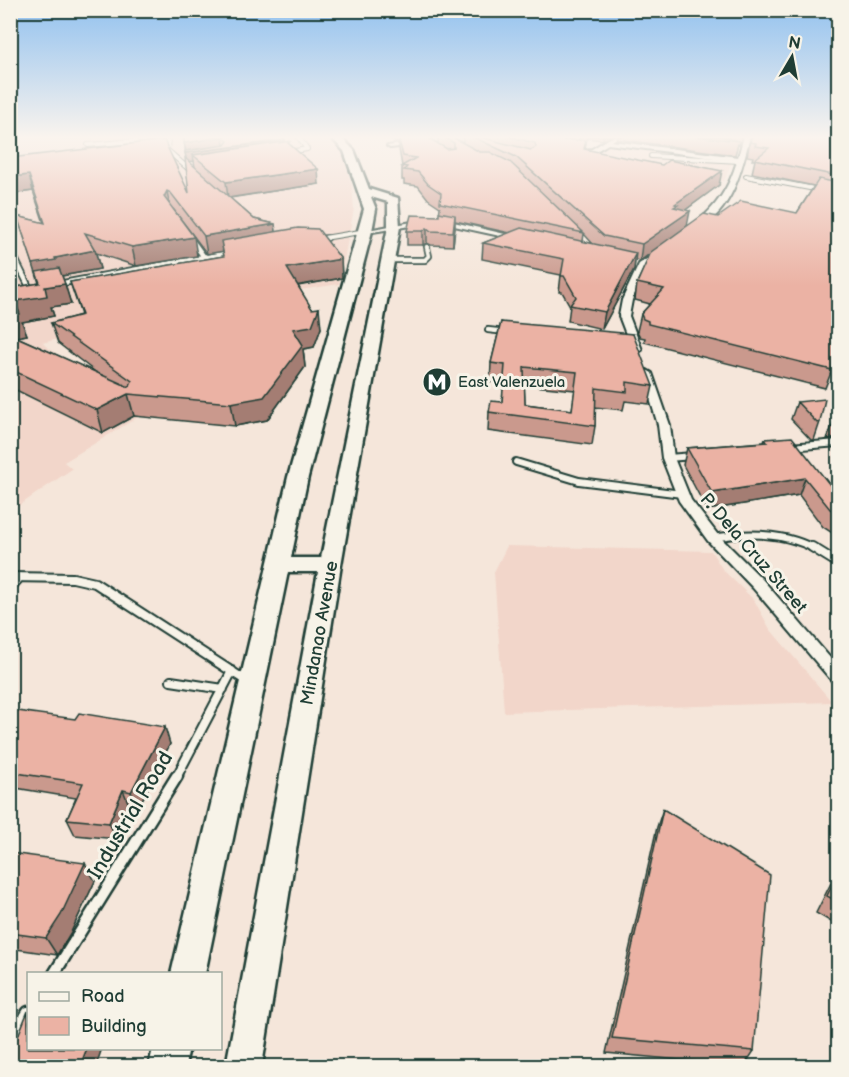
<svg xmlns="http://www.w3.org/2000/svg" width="849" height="1077" font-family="'Balsamiq Sans',sans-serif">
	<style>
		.built { fill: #f2d6ca }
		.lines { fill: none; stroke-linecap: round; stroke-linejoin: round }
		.service-far4-casing { stroke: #1f3d34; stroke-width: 6 }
		.service-far3-casing { stroke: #1f3d34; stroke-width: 8 }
		.service-far2-casing { stroke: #1f3d34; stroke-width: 10 }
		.service-far1-casing { stroke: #1f3d34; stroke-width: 12 }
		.service-casing { stroke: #1f3d34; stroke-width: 15 }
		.minor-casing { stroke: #1f3d34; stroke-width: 4 }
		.primary-casing { stroke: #1f3d34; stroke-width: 5 }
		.service-far4 { stroke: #f7f3e8; stroke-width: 4 }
		.service-far3 { stroke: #f7f3e8; stroke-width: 4.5 }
		.service-far2 { stroke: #f7f3e8; stroke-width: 6 }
		.service-far1 { stroke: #f7f3e8; stroke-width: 8 }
		.service { stroke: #f7f3e8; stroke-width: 10 }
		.minor { fill: #f7f3e8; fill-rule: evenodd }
		.primary { fill: #f7f3e8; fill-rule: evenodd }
		.wall { fill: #ca998d; stroke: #1f3d34; stroke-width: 1.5; fill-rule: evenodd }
		.shaded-wall { fill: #a47d73; stroke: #1f3d34; stroke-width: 1.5 }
		.building { fill: #ebb2a4; stroke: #1f3d34; stroke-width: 1.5; fill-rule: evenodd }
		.labels { text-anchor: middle; stroke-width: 6; stroke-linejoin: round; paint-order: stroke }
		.far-poi-label { font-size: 15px; fill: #1f3d34; stroke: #f7f3e8; text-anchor: start }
		.street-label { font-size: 18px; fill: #1f3d34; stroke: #f7f3e8 }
		.near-street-label { font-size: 21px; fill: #1f3d34; stroke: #f7f3e8 }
	</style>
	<rect width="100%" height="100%" fill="#f5e6da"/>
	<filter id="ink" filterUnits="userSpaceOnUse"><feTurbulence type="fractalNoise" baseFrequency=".0167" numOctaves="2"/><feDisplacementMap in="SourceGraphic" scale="12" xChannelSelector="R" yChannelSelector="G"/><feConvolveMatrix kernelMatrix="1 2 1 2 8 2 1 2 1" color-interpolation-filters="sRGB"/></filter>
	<g filter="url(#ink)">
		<!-- built -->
		<path class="built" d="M11 136H311L318 141 330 140 342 151 352 186 354 209 339 284 171 310 42 343 107 392 158 405 64 462 72 469 11 511Z
			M612 144 733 159 724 181 581 163Z
			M507 546 711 551 723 570 754 600 770 629 832 702 504 712 494 572Z"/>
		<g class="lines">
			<!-- service-far4 casing -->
			<g class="service-far4-casing">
				<path id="service-far4" d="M168 136 167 150 192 172
					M88 145 167 138
					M289 152 307 149 299 138
					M651 156 739 161
					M746 176 820 190
					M318 239 366 231"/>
			</g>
			<!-- service-far3 casing -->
			<g class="service-far3-casing">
				<path id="service-far3" d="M191 239 204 257
					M318 239 327 238
					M10 248 30 289 35 288
					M387 260H425L429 256 427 247
					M58 284 230 252
					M488 330 506 332"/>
			</g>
			<!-- service-far2 casing -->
			<g class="service-far2-casing">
				<path id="service-far2" d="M790 447 838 443
					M668 458 693 456
					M516 462 579 481 682 494
					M713 538C748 532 783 532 815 549"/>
			</g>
			<!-- service-far1 casing -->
			<g class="service-far1-casing">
				<path id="service-far1" d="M812 547 838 563
					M10 577 73 578 95 583 248 682
					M10 588 19 578
					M171 681 223 689
					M176 778 232 671"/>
			</g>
			<!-- service casing -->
			<g class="service-casing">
				<path id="service" d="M54 974 177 776
					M10 1040 28 1012"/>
			</g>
			<!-- minor casing -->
			<g class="minor-casing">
				<path id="minor" d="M613 136 618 137 612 141 738 157 744 136H750C742 169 732 213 698 228L694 226 695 224C717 206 729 188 737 161L608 144 593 153 572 151 592 149Z
					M415 142 417 145 390 148 387 146Z
					M423 220H445L527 239 523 241 445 224H423L366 233 362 231Z
					M656 253 663 255 646 267 632 300 629 316 642 350 637 353 632 350 619 316 622 300 639 264Z
					M647 370 652 373 670 425 674 458 691 500 718 535 763 580 838 667V683L832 681 753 588 708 541 679 501 662 458 658 425 642 373Z"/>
			</g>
			<!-- primary casing -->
			<g class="primary-casing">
				<path id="primary" d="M330 136H340L354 150 369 189 398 198 400 227 341 565 262 1066H226L318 572H288L205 974H171L288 477 364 209 344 151ZM371 197 388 202V227L321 558H291L308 477 372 231 376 209Z
					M153 1048H189L185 1066H149Z"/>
			</g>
			<!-- service-far4 -->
			<use href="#service-far4" class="service-far4"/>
			<!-- service-far3 -->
			<use href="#service-far3" class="service-far3"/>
			<!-- service-far2 -->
			<use href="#service-far2" class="service-far2"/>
			<!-- service-far1 -->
			<use href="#service-far1" class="service-far1"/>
			<!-- service -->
			<use href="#service" class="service"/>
			<!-- minor -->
			<use href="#minor" class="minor"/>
			<!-- primary -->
			<use href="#primary" class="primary"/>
		</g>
		<!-- wall -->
		<path class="wall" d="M184 136H281L285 142 292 146 319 184 230 198 254 219 275 224 276 232 341 259 342 278 298 286 321 328 314 347 303 349 305 367 267 420 235 426 134 416 103 433 10 387V287L11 288 40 283 17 216 44 223 33 191 10 194V158L189 193ZM194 161 195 167 189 162ZM173 209 174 210 207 254 223 251 224 256 70 282 81 315 51 323 58 343 98 374 17 337 27 335 22 322 54 316 51 307 71 304 62 276 100 269 96 253 136 266 197 256Z
			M387 136H433V138L430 139 438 143V136H450L463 142V136H613L603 140 587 138 585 149 719 185 685 210 687 226 718 217 797 213 814 186 752 173 755 160H752L753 157 747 156 751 136H838V348H836L832 370 825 388 644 342 645 338 640 337 637 331 641 314 650 304 635 300 637 283 651 253 640 261 635 260 634 269 602 329 568 321 570 306 562 292H559L561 275 482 259 483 243 510 233 455 221 453 246 431 245 427 243 423 245H407V231L439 216 440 207 428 199 418 186 404 184V180H402V166L399 149V142L396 143ZM584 234 593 244 583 241Z
			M618 136H742L739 145 738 144 735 155 617 139Z
			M501 322 653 386 649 404 625 401 623 410 595 407V426L592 445 488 431 489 412 502 402 504 383 490 382 491 363ZM524 385 575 390 572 410 525 404Z
			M797 402 820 422 814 440H811L791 419Z
			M838 410V437L827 439 835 419Z
			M765 439 830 485H838V536H837L823 527 799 495 707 510 683 465 687 448 764 442Z
			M10 710 170 744 138 808 130 807 117 839 75 835 67 819 76 798 10 787Z
			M663 809 754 1051 744 1066 606 1053 657 827Z
			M10 853 95 881 71 932 57 955 10 948Z
			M838 869V926L816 913Z"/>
		<!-- shaded-wall -->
		<path class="shaded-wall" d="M62 136H96L63 139Z
			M422 136H433V138L400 142Z
			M579 136H587L585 146 578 147Z
			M603 136H613L603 140Z
			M223 137 224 146 186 151 184 143Z
			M285 140 286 149 193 155 194 161 187 162 185 153Z
			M318 169 319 184 228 198 226 182Z
			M722 171 719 185 676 217 675 204Z
			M29 175 33 191 10 194V177Z
			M167 191 170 208 164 197Z
			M690 211 687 226 640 261 642 244Z
			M455 215V229L453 246V232Z
			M275 224 277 242 207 254 204 236Z
			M427 228V243L423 245V231Z
			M194 237 197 256 136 266 132 247Z
			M95 250 100 269 61 276 36 272 39 283 33 264 55 258Z
			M636 253 634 269 602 329 605 312Z
			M341 259 342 278 289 287 287 268Z
			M65 284 71 304 51 307 54 316 22 322 27 335 10 338V316L15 301 45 287Z
			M319 308 321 328 314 347 303 349 305 367 267 420 235 426 231 403 293 329Z
			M128 394 134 416 103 433 97 410Z
			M805 478 799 495 707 510 712 493Z
			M165 727 170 744 138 808 131 792Z
			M123 790 130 807 117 839 109 823Z
			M85 863 95 881 71 932 57 955 46 938Z
			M87 1048H102L96 1066H80Z"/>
		<!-- building -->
		<path class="building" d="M184 136H281L285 140 185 153V151L225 145 228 141 223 137 184 143Z
			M392 136H407H398L399 138 396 139Z
			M398 136H425L447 149 454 148V143L442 136H450L480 152H490L510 162 584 233 440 203 441 193 428 184 418 172 404 170 407 167 402 166 416 158 403 156Z
			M471 136H476L531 150 536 147 535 143 507 136H536L558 140H586L584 149 662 165 669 160 722 171 675 204 678 205 674 207 690 211 642 244 604 236 516 157Z
			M695 136H719L739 141Z
			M752 136H838V176L755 159 769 148 755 146 756 143 750 142Z
			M164 140 189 193 185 158 254 219 275 224 204 236 171 193 167 191 164 197 194 237 132 247 85 233 95 250 55 258 56 260 33 264 17 216 45 223 29 175 10 177V158Z
			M291 141 288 143 318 169 226 182 193 155Z
			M819 179 838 183V338L832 370 648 324V321L643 319 641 314 664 289 637 283 651 252 704 214 718 217 741 201 797 213Z
			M439 212 455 215 453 232 431 231 427 228 423 231H407L411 215 439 216Z
			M298 228 318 229 341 259 287 268 312 309 319 308 312 326 293 329 303 345 264 397 231 403 128 394 97 410 10 369V334L129 387 132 381 51 323 82 315 70 282 224 256 221 241Z
			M521 228 636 253 605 312 570 305 576 297 564 276H561L564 259 483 243Z
			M59 268 65 284 45 287 47 296 15 301 20 314 10 316V287L11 288 40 283 36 272Z
			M501 322 633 334 653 386 627 382V392L596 388 595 426 489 412 491 401 502 402 505 365 491 363ZM524 367 577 372 572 410 525 404Z
			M825 399 820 422 817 423 797 402Z
			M838 410V419H835Z
			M792 437 830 485H838V514L830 509 805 478 712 493 687 448 767 442 765 439Z
			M10 710 75 719 79 713 165 727 131 792 123 790 109 823 67 819 83 783 10 772Z
			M663 809 770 875 754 1051 612 1038Z
			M10 853 85 863 61 915 46 938 10 933Z
			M838 873V902L827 896Z
			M28 1011V1048H87L80 1066H26L10 1065V1056Z"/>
	</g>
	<!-- sky -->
	<linearGradient id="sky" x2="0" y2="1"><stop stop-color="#91c1ef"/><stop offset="0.48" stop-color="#faf4ee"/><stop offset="1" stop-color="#faf4ee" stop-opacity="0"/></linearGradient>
	<rect width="849" height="286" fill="url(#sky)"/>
	<!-- icons -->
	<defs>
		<g id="metro-disc" transform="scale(1.5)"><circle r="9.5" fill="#1f3d34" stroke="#f7f3e8"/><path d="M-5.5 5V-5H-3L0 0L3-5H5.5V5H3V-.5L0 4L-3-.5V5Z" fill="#fff"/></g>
	</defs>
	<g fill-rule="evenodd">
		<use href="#metro-disc" x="437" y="382"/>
	</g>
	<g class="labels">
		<!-- far-poi labels -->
		<g class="far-poi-label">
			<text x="458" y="387">East Valenzuela</text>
		</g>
		<!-- street labels -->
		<g class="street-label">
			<text transform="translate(754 553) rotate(49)" y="6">P. Dela Cruz Street</text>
			<text transform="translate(319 633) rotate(-80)" y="6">Mindanao Avenue</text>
		</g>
		<!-- near-street labels -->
		<g class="near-street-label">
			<text transform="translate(130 815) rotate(-59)" y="7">Industrial Road</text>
		</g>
	</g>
	<!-- margin -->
	<rect width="849" height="1077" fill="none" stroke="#f7f3e8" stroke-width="36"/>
	<rect x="18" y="18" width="813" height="1041" fill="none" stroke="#1f3d34" stroke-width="2" filter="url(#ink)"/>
	<!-- legend -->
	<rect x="27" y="972" width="195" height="78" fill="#f7f3e8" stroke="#a1aaa0" stroke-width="1.5"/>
	<rect x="39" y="992" width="30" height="9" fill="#f7f3e8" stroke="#a1aaa0" stroke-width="1.5"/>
	<text x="81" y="1002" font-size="18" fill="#1f3d34">Road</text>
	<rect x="39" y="1017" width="30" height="18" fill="#ebb2a4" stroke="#a1aaa0" stroke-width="1.5"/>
	<text x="81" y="1032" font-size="18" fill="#1f3d34">Building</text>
	<!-- north arrow -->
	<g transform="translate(792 57) rotate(10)" stroke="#f7f3e8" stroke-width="4.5" paint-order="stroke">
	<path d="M0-4.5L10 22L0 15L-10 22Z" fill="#1f3d34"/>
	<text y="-9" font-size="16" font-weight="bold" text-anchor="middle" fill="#1f3d34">N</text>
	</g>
</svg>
